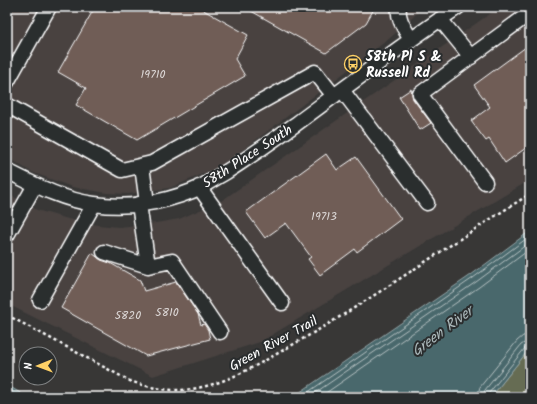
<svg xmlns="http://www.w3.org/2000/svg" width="537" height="404" font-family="Kalam,sans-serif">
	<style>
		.built { fill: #484240 }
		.green { fill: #666c52; stroke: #b2b6a8 }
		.water { fill: #4a686c; stroke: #92a4a7 }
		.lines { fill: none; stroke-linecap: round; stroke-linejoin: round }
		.shore { stroke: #b7c3c4; stroke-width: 1 }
		.building { fill: #6f5d57; stroke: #fff }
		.minor-casing { stroke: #fff; stroke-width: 17 }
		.path { stroke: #fff; stroke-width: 2.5; stroke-dasharray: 3 3; stroke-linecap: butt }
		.minor { stroke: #2a2d2e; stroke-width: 14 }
		.labels { text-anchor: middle; stroke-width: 4; stroke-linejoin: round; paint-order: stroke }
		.number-label { font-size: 12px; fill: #dbd6d5 }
		.poi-label { font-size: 14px; font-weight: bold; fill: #fff; stroke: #2a2d2e; text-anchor: start }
		.street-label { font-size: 14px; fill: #fff; stroke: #2a2d2e }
		.water-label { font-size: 15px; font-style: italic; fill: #aebbbd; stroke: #2a2d2e }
	</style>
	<rect width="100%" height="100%" fill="#383736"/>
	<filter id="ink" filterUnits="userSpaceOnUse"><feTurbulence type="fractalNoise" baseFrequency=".025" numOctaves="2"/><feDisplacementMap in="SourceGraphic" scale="8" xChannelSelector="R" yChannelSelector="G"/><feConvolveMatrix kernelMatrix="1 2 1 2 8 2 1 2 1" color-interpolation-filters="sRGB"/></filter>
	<g filter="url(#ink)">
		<!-- built -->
		<path class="built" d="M7 7H424L390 38 222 166 170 188 128 194 107 193 72 187 31 172 7 157Z
			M503 7H530V180L260 342 153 376 7 304V193L37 210 68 219 98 225 119 227 156 223 179 219 221 201 491 13Z"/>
		<!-- green -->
		<path class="green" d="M530 348V397H491Z"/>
		<!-- water -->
		<path class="water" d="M530 231V348L491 397H293L471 275Z
			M7 385 27 397H7Z"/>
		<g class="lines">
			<!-- shore -->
			<path class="shore" d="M301 397 473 278 530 236
				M309 397 476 282 530 242
				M320 397 479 287 530 249
				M477 397 480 387 517 341 523 336 530 335
				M483 397 485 390 521 345 526 342 530 341
				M488 397 489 393 525 348 530 346"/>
		</g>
		<!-- building -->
		<path class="building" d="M95 7H198L248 35 235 59 245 76 137 140 76 105 86 88 58 72Z
			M244 7H375L366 23 326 53Z
			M530 44V145L505 163 489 139 486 141 471 121 490 107 474 85Z
			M411 89 413 99 431 123 420 130 399 97Z
			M326 154 337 170 356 157 401 219 357 252 355 249 320 275 308 259 311 257 286 223 265 238 246 212Z
			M92 253 101 260 110 263 140 280 144 291 176 282 198 314 201 325 204 324 208 330 210 339 146 356 61 308Z"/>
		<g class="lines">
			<!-- minor casing -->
			<g class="minor-casing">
				<path id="minor" d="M399 7C397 19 405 29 411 40
					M440 19 471 57
					M7 82 49 7
					M342 90 427 203
					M7 105 122 170 152 163 315 72 334 96
					M142 166 147 203
					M7 171C35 185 63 200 94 204 126 209 162 203 192 191 204 186 215 178 226 172 250 157 273 140 296 124 350 84 403 44 458 7
					M485 182 420 94 530 13
					M199 187 282 303
					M139 204 148 266
					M7 235 35 185
					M104 252 148 266 172 261 220 332
					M40 300 94 204"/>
			</g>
			<!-- path -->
			<path class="path" d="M7 315 130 381C150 388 170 392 192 389 230 383 262 362 294 344 375 298 451 243 530 194"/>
			<!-- minor -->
			<use href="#minor" class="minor"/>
		</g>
	</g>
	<!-- icons -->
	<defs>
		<g id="bus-ring" transform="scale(0.9)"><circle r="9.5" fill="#2a2d2e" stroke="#ffd166" stroke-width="1.5"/><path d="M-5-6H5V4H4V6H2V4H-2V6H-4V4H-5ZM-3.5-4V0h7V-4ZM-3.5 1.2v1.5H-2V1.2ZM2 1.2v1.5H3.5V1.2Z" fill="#ffd166"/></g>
	</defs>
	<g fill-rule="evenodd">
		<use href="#bus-ring" x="353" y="64"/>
	</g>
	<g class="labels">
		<!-- number labels -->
		<g class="number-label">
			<text x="153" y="78">19710</text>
			<text x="324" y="220">19713</text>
			<text x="167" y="316">5810</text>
			<text x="128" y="319">5820</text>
		</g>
		<!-- poi labels -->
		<g class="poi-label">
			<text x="366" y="61">58th Pl S &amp;<tspan x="366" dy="16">Russell Rd</tspan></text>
		</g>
		<!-- street labels -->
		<g class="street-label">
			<text transform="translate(247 156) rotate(-33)" y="5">58th Place South</text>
			<text transform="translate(273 343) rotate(-29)" y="5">Green River Trail</text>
		</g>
		<!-- water labels -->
		<g class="water-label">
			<text transform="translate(442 331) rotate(-37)" y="5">Green River</text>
		</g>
	</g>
	<!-- margin -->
	<rect width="537" height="404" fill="none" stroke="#2a2d2e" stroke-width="24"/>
	<rect x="12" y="12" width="513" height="380" fill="none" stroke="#fff" stroke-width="1.5" filter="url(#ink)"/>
	<!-- north arrow -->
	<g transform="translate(38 366) rotate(269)"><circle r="19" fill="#2a2d2e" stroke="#7f8182"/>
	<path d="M0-3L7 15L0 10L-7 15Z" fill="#ffd166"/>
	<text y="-6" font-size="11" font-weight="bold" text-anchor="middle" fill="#ffffff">N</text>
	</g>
</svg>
